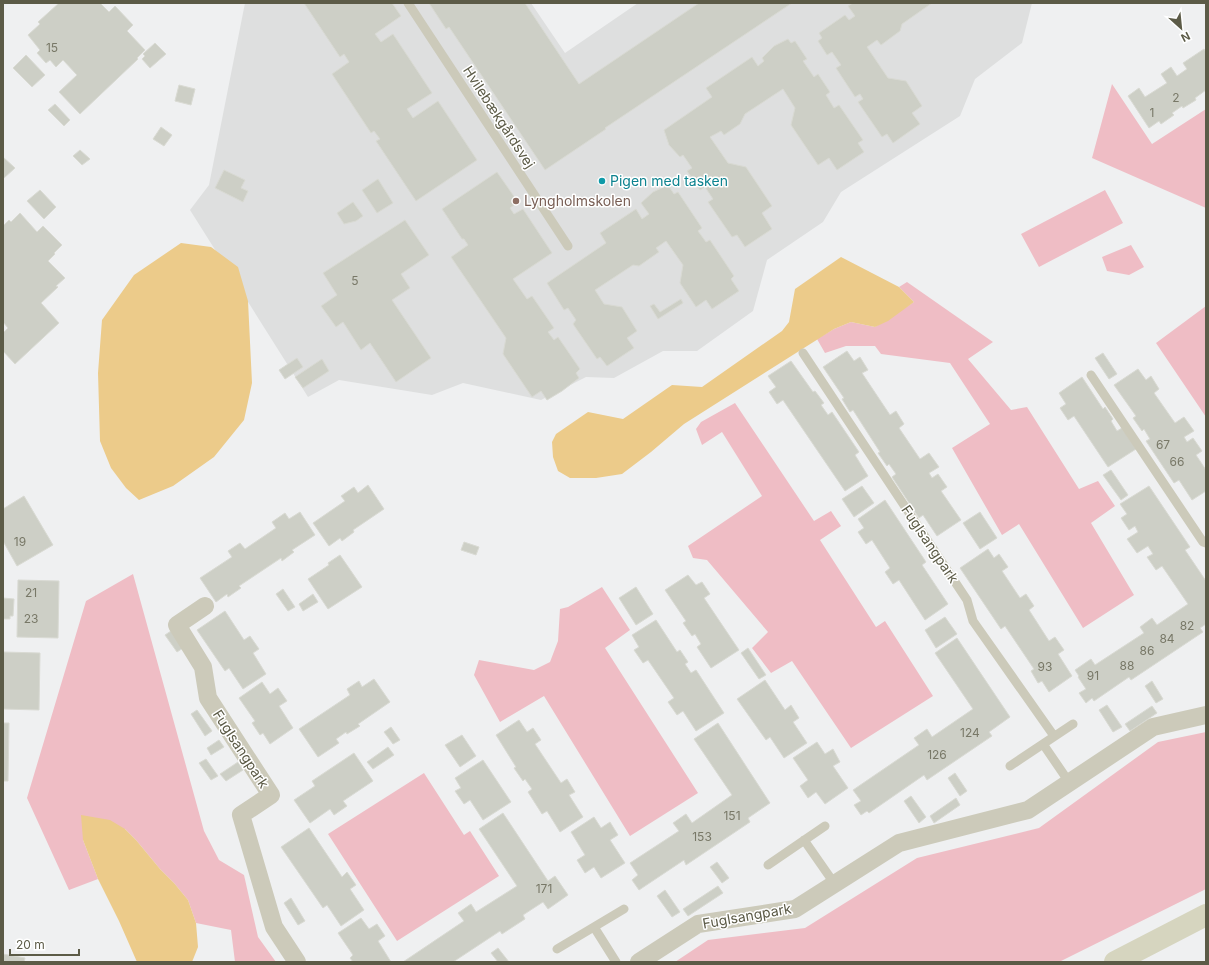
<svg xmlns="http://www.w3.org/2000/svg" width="1209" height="965" font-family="Inter,sans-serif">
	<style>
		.education { fill: #dedfdf }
		.green { fill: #efbdc5 }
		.water { fill: #eccb8a }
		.building { fill: #cdcfc6; stroke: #d9dad3 }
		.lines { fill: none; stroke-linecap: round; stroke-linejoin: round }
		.service { stroke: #cccaba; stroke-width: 9 }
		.minor { stroke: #cccaba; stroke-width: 18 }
		.secondary { stroke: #d6d5bf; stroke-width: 22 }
		.culture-dot { fill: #0f9aa8; stroke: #fff; stroke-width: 1.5 }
		.education-dot { fill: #8d6e63; stroke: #fff; stroke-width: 1.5 }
		.labels { text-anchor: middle; stroke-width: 3; stroke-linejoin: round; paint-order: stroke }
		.number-label { font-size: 12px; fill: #787867 }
		.street-label { font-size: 14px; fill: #5c5b47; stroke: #fff }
		.culture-label { font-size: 14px; fill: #0d838f; stroke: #fff; text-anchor: start }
		.education-label { font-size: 14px; fill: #785e54; stroke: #fff; text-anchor: start }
	</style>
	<rect width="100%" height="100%" fill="#eff0f1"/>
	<!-- education -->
	<path class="education" d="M245 3H531L565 53 638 3H1032L1022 43 975 79 960 116 841 192 823 222 767 260 753 311 697 351H663L614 378 586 377 541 400 463 383 432 395 339 380 308 397 190 210 209 185Z"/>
	<!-- green -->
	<path class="green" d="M1112 84 1152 144 1206 109V208L1092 158Z
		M1105 190 1123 223 1039 267 1021 234Z
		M1131 245 1144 267 1129 275 1107 271 1102 257Z
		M907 282 993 342 968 359 1011 410 1027 407 1079 489 1098 481 1115 506 1091 523 1134 595 1083 628 1019 524 1002 535 952 448 990 424 950 363 881 354 875 346H846L825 353 817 339 834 329 851 322 875 327 914 302 899 287Z
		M1206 306V417L1156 343Z
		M735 403 814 521 831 511 841 526 820 540 876 627 885 621 933 696 851 748 792 661 771 673 752 648 768 632 707 560 693 558 688 546 762 496 722 432 702 445 696 429 701 422Z
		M133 574 204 831 219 860 244 875 258 937 276 962H235L231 930 196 923 188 900 174 883 160 869 136 840 125 829 83 840 98 879 69 890 27 798 86 601Z
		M602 587 630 630 605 648 698 793 630 836 544 696 500 722 474 675 479 660 534 670 550 662 558 641 560 609 568 607Z
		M1206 732V889L1059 962H675L708 940 805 928 917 858 1039 828 1158 742Z
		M424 773 464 835 470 831 499 876 397 941 328 834Z"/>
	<!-- water -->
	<path class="water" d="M181 243 211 247 238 267 248 301 252 383 244 420 214 457 173 486 139 500 126 488 111 468 100 441 98 373 102 320 134 275Z
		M841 257 899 287 914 302 888 321 875 327 851 322 834 329 684 424 651 452 622 474 596 478H570L558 471 553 457 552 442 556 434 588 412 623 419 672 385 702 387 782 331 789 322 795 289Z
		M81 815 110 820 125 829 136 840 160 869 174 883 188 900 196 923 198 947 192 962H137L119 921 98 879 83 840Z"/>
	<!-- building -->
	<path class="building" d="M59 3H100L109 12 115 6 133 25 127 31 145 50 137 58 138 59 80 114 59 92 77 75 63 60 56 67 50 60 46 63 37 53 40 50 28 35 40 24 38 22Z
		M304 3H392L401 16 375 34 381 42 393 34 432 93 407 109 413 118 438 101 477 160 416 201 376 141 380 139 374 131 371 133 332 74 349 62 344 54 340 57Z
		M429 3H525L579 84 699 3H792L605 128 606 129 545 170 449 27 446 29Z
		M853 3H932L902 24 900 31 881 45 877 40 867 47 888 78 906 81 922 106 912 113 920 124 893 143 887 134 882 137 858 102 863 99 860 94 855 97 836 68 841 65 832 52 827 55 818 41 822 38 819 33 845 15 849 20 855 16 848 6Z
		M788 39 791 43 795 41 807 59 803 61 814 77 818 74 830 92 826 95 834 108 839 105 863 140 858 143 864 152 837 170 829 158 818 165 791 125 795 108 783 89 745 114 740 124 724 135 721 131 710 137 728 163 746 167 772 206 762 213 772 229 745 247 737 235 732 237 708 202 713 199 705 187 700 190 687 171 692 168 683 155 680 157 669 145 664 130 712 97 706 88 752 57 758 66 764 61 762 58 774 46Z
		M155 43 166 54 150 68 142 59 145 56 143 54Z
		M1204 49 1206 52V90L1195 98 1196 100 1183 108 1182 106 1172 113 1174 115 1161 124 1159 121 1149 128 1128 96 1139 88 1145 97 1167 83 1161 74 1171 67 1177 76 1187 69 1183 63Z
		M26 55 45 75 32 87 13 68Z
		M179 85 195 89 191 105 175 101Z
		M55 104 70 120 64 126 48 110Z
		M161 127 172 135 164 146 153 139Z
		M80 150 90 159 82 165 73 156Z
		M3 157 15 168 4 178 3 176Z
		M224 170 245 180 241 188 248 191 243 202 215 188Z
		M497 172 518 202 510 208 514 214 523 209 552 253 513 279 527 299 532 296 554 328 548 332 554 340 558 337 580 369 576 373 579 378 562 391 547 400 541 391 532 397 503 354 506 338 451 257 468 245 464 239H462L442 209Z
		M378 179 393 203 377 213 362 190Z
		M668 185 674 194 678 192 702 228 698 231 706 242 710 240 734 276 731 279 739 291 712 309 706 300 696 307 680 283 683 265 666 241 656 248 659 252 639 266 633 265 595 290 604 304 622 307 637 331 627 338 634 348 607 366 600 357 597 359 573 324 576 320 568 308 564 310 547 283 606 243 600 233 636 209 642 219 649 214 641 203 653 192Z
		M40 190 56 207 44 219 27 201Z
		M353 202 363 216 356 221 344 224 337 213Z
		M20 213 37 232 43 226 62 245 54 253 55 254 48 261 65 278 56 286 58 287 41 303 59 323 15 364 3 351V333L8 328 3 322V226L9 220 11 222Z
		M405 220 429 255 401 274 410 288 392 300 431 358 396 382 370 343 361 350 343 322 336 327 321 306 337 295 323 273Z
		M681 299 683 303 658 319 650 306 654 304 660 312Z
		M847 351 854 361 860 357 868 370 862 373 890 415 896 411 904 424 899 428 920 459 929 453 939 467 929 473 932 478 938 474 947 487 941 491 961 520 937 536 923 515 919 518 892 477 896 474 889 464 887 466 878 453 880 452 853 410 850 412 842 399 844 398 823 367Z
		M1103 353 1117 374 1109 379 1095 358Z
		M297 358 303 367 285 379 279 370Z
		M322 359 329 371 303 388 295 377Z
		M791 361 813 392 815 391 824 403 821 405 828 415 832 412 859 452 855 455 868 476 845 491 783 400 777 404 769 392 776 387 768 376Z
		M1138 369 1146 380 1151 376 1159 389 1154 393 1175 423 1184 417 1194 431 1184 437 1187 442 1193 438 1202 451 1196 455 1206 470V491L1192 500 1179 480 1174 483 1146 441 1150 439 1144 429 1142 431 1133 418 1136 416 1114 385Z
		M1082 377 1103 409 1105 407 1113 419 1111 421 1117 431 1122 428 1136 449 1108 467 1074 416 1068 420 1060 408 1066 404 1059 393Z
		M1111 470 1128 495 1121 500 1103 475Z
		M368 485 384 509 353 530 354 532 342 541 340 538 329 546 313 523 345 501 341 496 354 487 358 493Z
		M862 486 874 503 854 517 842 499Z
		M1149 486 1190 547 1185 550 1206 581V624L1200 628 1203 632 1131 680 1129 677 1094 701 1092 698 1086 703 1079 693 1086 689 1078 677 1079 676 1075 670 1091 659 1095 665 1144 633 1140 627 1152 618 1157 625 1188 604 1162 566 1156 570 1147 557 1153 554 1148 546 1137 553 1127 539 1138 532 1135 526 1129 530 1121 518 1127 514 1120 504Z
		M24 496 53 545 17 566 3 541V509Z
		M885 500 926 562 922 565 948 604 925 620 899 580 893 584 885 572 890 568 872 540 866 544 858 532 864 528 858 519Z
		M300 512 315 535 292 550 294 552 282 561 281 558 239 586 241 588 228 597 227 594 216 602 200 578 232 557 228 551 240 543 245 549 276 528 272 522 285 513 289 519Z
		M980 512 997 538 980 549 963 523Z
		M464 542 479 547 476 555 461 550Z
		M988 549 994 558 999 554 1008 567 1002 571 1020 598 1026 594 1034 606 1029 610 1049 641 1055 637 1064 650 1058 654 1072 676 1049 692 1042 681 1038 683 1031 671 1034 669 1005 626 1001 629 960 568Z
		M340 555 362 587 328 609 308 579 329 565 328 563Z
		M688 575 696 585 702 582 710 594 704 598 739 650 711 668 697 647 701 644 695 634 692 636 683 623 686 621 665 590Z
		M18 580 59 581 58 638 17 637Z
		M636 587 653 614 636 625 619 598Z
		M283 589 295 607 288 611 276 594Z
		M313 594 318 602 303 611 299 604Z
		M3 598 14 599 13 616H10V619H3Z
		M225 611 244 640 250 636 259 649 253 653 266 674 243 689 229 668 225 671 197 630Z
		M945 617 957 634 936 648 925 630Z
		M656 620 677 652 680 650 688 662 685 664 691 673 696 670 724 713 696 731 683 711 677 715 668 702 674 698 648 660 643 663 634 650 639 647 632 635Z
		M171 631 183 648 177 652 165 635Z
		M957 638 1010 717 989 732 992 736 927 780 924 775 869 813 867 811 861 815 854 805 861 801 853 790 919 745 914 738 927 729 932 737 973 709 935 653Z
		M748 648 766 675 759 679 741 653Z
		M3 652 40 653 39 710 3 709Z
		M374 679 390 702 358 724 360 726 347 734 346 732 336 739 339 743 318 757 299 729 350 695 347 689 359 681 362 687Z
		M765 680 785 710 791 705 799 718 793 722 807 743 784 758 770 737 766 740 737 699Z
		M1152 681 1163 699 1156 703 1145 686Z
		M262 682 270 694 278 688 287 701 279 706 293 728 270 744 263 733 260 735 252 723 255 721 239 698Z
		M1107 705 1122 727 1113 732 1099 710Z
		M1152 706 1157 713 1130 731 1125 724Z
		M197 710 212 731 205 736 191 714Z
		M519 720 527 732 533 728 541 740 535 744 561 783 567 779 575 792 569 795 583 817 560 832 547 811 542 814 528 792 532 789 525 779 523 781 514 768 516 767 496 735Z
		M3 723H9L8 781H3Z
		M718 723 770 803 748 818 750 822 686 865 684 860 639 890 632 880 638 875 630 863 679 831 673 823 686 814 692 823 732 795 694 739Z
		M391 727 400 740 393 744 384 732Z
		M462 735 476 756 460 767 445 745Z
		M219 740 224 747 211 755 207 748Z
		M817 742 825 754 833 749 840 762 833 766 848 788 825 804 816 792 808 798 800 786 808 780 793 758Z
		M388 747 394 755 373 769 367 762Z
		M354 753 373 781 343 801 347 806 334 815 330 809 310 823 294 800 315 786 312 781Z
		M206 759 218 776 211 780 199 763Z
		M483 760 511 802 483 820 470 800 464 804 455 791 461 788 455 778Z
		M238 762 243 770 226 781 220 774Z
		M955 773 967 791 960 796 948 778Z
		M911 796 926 817 919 823 904 801Z
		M956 798 960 805 934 823 930 816Z
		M503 813 548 881 555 876 568 895 548 909 543 902 523 915 525 919 502 934 500 931 453 962H403L464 921 458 913 471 904 476 912 517 886 479 829Z
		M594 817 601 828 610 822 618 835 610 840 625 863 601 878 594 867 585 873 577 860 585 855 571 832Z
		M309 828 342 877 347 872 356 885 350 889 364 910 341 926 327 905 323 908 281 847Z
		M717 862 729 878 722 883 710 867Z
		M718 886 723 893 688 916 683 909Z
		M665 890 680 912 672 917 657 896Z
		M291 898 305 921 298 925 284 903Z
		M361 918 369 929 377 924 385 936 378 941 391 962H353L350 958 353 955 338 933Z
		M498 948 509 962H498L491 953Z
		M3 954 25 958 24 962H3Z"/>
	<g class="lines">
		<!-- service -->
		<path class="service" d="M408 3 568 246
			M803 353 967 600 973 621 1054 736
			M1091 375 1203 542 1206 543
			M1043 744 1069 782
			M1010 766 1073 724
			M804 840 834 883
			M768 865 825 826
			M594 927 616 962
			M557 949 624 909"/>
		<!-- minor -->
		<path class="minor" d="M205 606 177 625 203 667 208 698 271 795 241 815 274 927 297 962
			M639 962 698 924 795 909 899 843 1028 810 1153 727 1206 715"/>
		<!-- secondary -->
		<path class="secondary" d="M1115 962 1206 915"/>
	</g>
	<!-- markers -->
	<circle class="culture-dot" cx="602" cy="181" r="4"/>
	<circle class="education-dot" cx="516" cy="201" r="4"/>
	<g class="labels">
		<!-- number labels -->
		<g class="number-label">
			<text x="52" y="52">15</text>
			<text x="1176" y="102">2</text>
			<text x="1152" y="117">1</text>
			<text x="355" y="285">5</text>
			<text x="1163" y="449">67</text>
			<text x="1177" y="466">66</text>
			<text x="20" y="546">19</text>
			<text x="31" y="597">21</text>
			<text x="31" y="623">23</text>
			<text x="1187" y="630">82</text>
			<text x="1167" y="643">84</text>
			<text x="1147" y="655">86</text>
			<text x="1127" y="670">88</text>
			<text x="1045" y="671">93</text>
			<text x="1093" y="680">91</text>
			<text x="970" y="737">124</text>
			<text x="937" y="759">126</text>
			<text x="732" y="820">151</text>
			<text x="702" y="841">153</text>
			<text x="544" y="893">171</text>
		</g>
		<!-- street labels -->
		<g class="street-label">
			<text transform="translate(499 117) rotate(57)" y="5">Hvilebækgårdsvej</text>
			<text transform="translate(930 544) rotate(56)" y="5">Fuglsangpark</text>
			<text transform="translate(241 749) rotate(57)" y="5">Fuglsangpark</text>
			<text transform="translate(747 916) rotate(-10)" y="5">Fuglsangpark</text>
		</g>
		<!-- culture labels -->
		<g class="culture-label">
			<text x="610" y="186">Pigen med tasken</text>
		</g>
		<!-- education labels -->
		<g class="education-label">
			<text x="524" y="206">Lyngholmskolen</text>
		</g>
	</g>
	<!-- border -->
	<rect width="1209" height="965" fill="none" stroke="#5c5b47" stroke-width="8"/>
	<!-- north arrow -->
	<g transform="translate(1181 28) rotate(153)" stroke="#ffffff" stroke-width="3" paint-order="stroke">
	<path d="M0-3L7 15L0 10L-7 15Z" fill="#5c5b47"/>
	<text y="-6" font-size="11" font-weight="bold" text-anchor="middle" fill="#5c5b47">N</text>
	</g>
	<!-- scale -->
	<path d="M10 949v6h69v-6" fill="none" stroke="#5c5b47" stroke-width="2"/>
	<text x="16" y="949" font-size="12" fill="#5c5b47" stroke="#ffffff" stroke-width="3" paint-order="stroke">20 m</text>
</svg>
